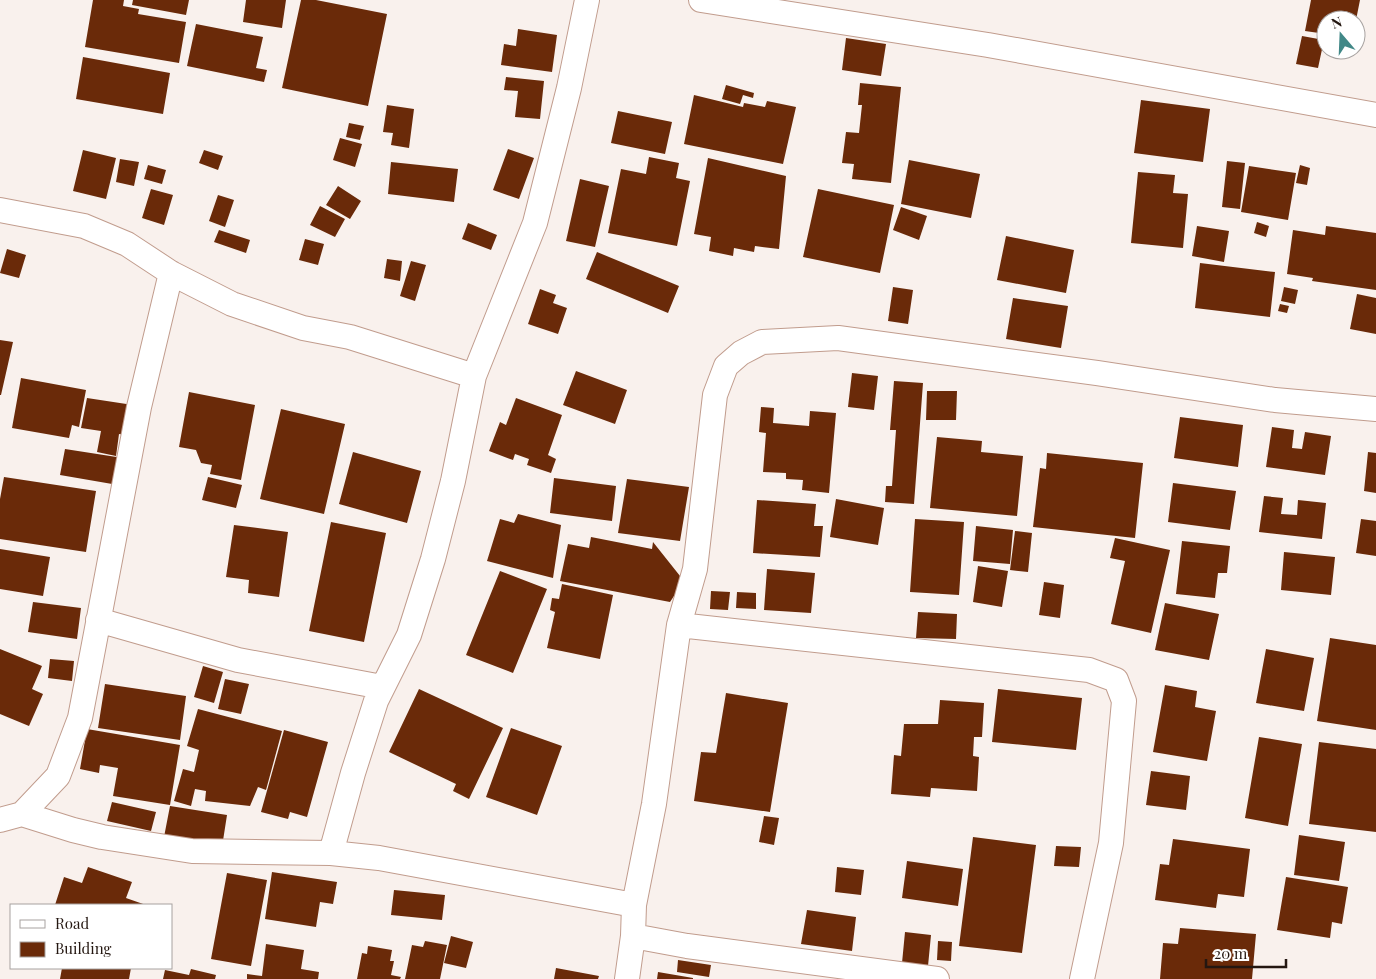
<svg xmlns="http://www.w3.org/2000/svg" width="1376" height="979" font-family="'Playfair Display',serif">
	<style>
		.building { fill: #6a2a09 }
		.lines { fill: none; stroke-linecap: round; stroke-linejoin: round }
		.minor-casing { stroke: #c19c8d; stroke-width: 26 }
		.minor { stroke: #fff; stroke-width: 24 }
	</style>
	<rect width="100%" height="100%" fill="#f9f1ed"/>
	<!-- building -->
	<path class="building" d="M93 0H124L123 6 139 9 138 14 186 22 179 63 85 47Z
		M133 0H189L186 15 132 5Z
		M246 0H286L282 28 243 22Z
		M301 0H316L387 14 368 106 282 88Z
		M1311 0H1360L1356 20H1326V34L1305 31Z
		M196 24 263 37 256 68 267 70 264 82 187 66Z
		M518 29 557 35 552 72 501 65 504 44 516 46Z
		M1302 36 1324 40 1318 68 1296 64Z
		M846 38 886 44 881 76 842 70Z
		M83 57 170 73 163 114 76 99Z
		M506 77 544 81 540 119 515 117 518 91 504 90Z
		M860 83 901 87 891 183 852 179 854 164 842 163 846 132 859 133 862 105H858Z
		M726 85 754 93 753 98 743 95 740 104 722 99Z
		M694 95 743 107 744 103 765 107 767 101 796 107 783 164 684 144Z
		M1141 100 1210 109 1203 162 1134 153Z
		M387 105 414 109 409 148 391 145 393 133 383 132Z
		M618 111 672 122 665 154 611 143Z
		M349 123 364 126 360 140 346 137Z
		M340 138 362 144 355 167 333 160Z
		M508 149 534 158 519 199 493 190Z
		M83 150 116 158 106 199 73 191Z
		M204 150 223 156 218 170 199 163Z
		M649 157 679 163 676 178 690 181 677 246 608 233 621 169 646 174Z
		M708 158 786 176 779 249 755 246 754 252 734 248 733 256 709 251 711 237 694 234Z
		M120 159 139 162 134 186 116 182Z
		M909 160 980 174 971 218 901 204Z
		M1227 161 1245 163 1240 209 1222 207Z
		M391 162 458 169 454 202 388 194Z
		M148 165 166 170 162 184 144 179Z
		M1300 165 1310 168 1307 185 1296 183Z
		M1249 166 1296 173 1288 220 1241 212Z
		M1138 172 1175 175 1173 193 1188 194 1183 248 1131 243Z
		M580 179 609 186 595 247 566 241Z
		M338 186 361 201 350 219 326 205Z
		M151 189 173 195 164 225 142 218Z
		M818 189 894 205 880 273 803 257Z
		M218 195 234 200 225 227 209 221Z
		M320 206 345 219 335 237 310 225Z
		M901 207 927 216 919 240 893 230Z
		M1257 222 1269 226 1266 237 1254 233Z
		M468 223 497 235 491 250 462 239Z
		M1197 226 1229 231 1224 262 1192 256Z
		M1326 226 1376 233V290L1312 281 1313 278 1287 274 1293 230 1325 235Z
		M219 230 250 240 246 253 214 242Z
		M1006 236 1074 250 1066 293 997 280Z
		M305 239 324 244 318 265 299 260Z
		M7 249 26 255 19 278 0 273Z
		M597 252 679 286 668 313 586 279Z
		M387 259 402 261 400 281 384 278Z
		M411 261 426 265 415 301 400 296Z
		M1200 263 1275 272 1270 317 1195 308Z
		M893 287 913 290 908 324 888 321Z
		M1284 287 1298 290 1295 304 1281 301Z
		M540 289 556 295 553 303 567 308 558 334 528 324Z
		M1357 294 1376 298V334L1350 329Z
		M1013 298 1068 306 1061 348 1006 339Z
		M1280 304 1289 306 1287 313 1278 311Z
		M0 340 13 342 1 395H0Z
		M576 371 627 390 615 424 563 405Z
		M852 373 878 376 874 410 848 407Z
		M21 378 86 390 79 427 72 425 69 438 12 428Z
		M894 381 923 383 914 504 885 502 886 486H892L896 430H890Z
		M927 391H957L956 420H926Z
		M189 392 255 405 241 480 210 474 212 465 201 463 196 450 179 447Z
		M87 398 133 405 127 435 119 434 116 456 97 452 101 431 81 428Z
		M516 398 562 415 548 455 556 459 551 473 527 465 529 459 515 454 513 460 489 451 500 422 506 425Z
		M761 407 774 408 773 423 809 426 810 411 836 413 829 493 802 490 803 480 786 479V473L763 472 766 433 759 432Z
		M281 409 345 424 324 514 260 499Z
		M1180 417 1243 425 1238 467 1174 458Z
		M1272 427 1294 430 1292 448 1302 449 1305 432 1331 436 1325 475 1266 467Z
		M937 437 982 441 981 452 1023 456 1017 516 930 508Z
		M65 449 123 458 118 485 60 475Z
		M353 452 421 471 407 523 339 504Z
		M1368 452 1376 453V493L1364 491Z
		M1047 453 1143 463 1135 538 1033 527 1040 468 1046 469Z
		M4 477 96 491 86 552 0 539V499Z
		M208 477 242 485 236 508 202 500Z
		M554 478 616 486 612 521 550 513Z
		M627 479 689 487 680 541 618 533Z
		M1173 483 1236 491 1230 530 1168 522Z
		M1264 496 1283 498 1281 514 1297 515 1298 500 1326 503 1322 539 1259 532Z
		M836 499 884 508 878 545 830 537Z
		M757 500 816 504 814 526H823L820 557 753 553Z
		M518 514 561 525 553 578 487 561 500 519 514 523Z
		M915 519 964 522 959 595 910 592Z
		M1361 519 1376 521V556L1356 553Z
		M331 522 386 533 364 642 309 631Z
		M234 525 288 532 279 597 248 593 249 580 226 577Z
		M976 526 1013 530 1010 564 973 561Z
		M1015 531 1032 533 1028 572 1010 570Z
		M591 537 652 549 653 542 684 581 670 602 560 581 568 544 589 548Z
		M1115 538 1170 550 1151 633 1111 624 1125 561 1110 558Z
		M1182 541 1230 546 1227 573H1218L1215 598 1176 594Z
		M0 549 50 557 43 596 0 589Z
		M1284 552 1335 557 1331 595 1281 590Z
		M978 566 1008 571 1002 607 973 602Z
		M767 569 815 573 811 613 764 610Z
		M500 571 547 589 513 673 466 655Z
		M1044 582 1064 585 1060 618 1039 615Z
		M562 584 613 595 600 659 547 648 555 612 550 610 552 598 559 599Z
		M711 591 730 592 728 610 710 609Z
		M737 592 756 593V609L736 608Z
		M33 602 81 608 77 639 28 632Z
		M1165 603 1219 614 1209 660 1155 650Z
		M918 612 957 614 956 639 916 638Z
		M1330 638 1376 645V730L1317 721Z
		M0 649 42 666 32 689 43 694 29 726 0 714Z
		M1266 649 1314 658 1304 711 1256 703Z
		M50 659 74 661 72 681 48 678Z
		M203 666 223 672 214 703 194 697Z
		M225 679 249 684 241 714 218 709Z
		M105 684 186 696 180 740 98 728Z
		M1165 685 1197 691 1195 707 1216 711 1207 761 1153 752Z
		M419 689 503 728 469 799 453 791 456 784 389 752Z
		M998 689 1082 698 1076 750 992 742Z
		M726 693 788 703 770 812 694 801 701 752 716 753Z
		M940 700 984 703 982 737H974L973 756 979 757 977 791 931 788 930 797 891 794 894 755 901 756 904 724H938Z
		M198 709 282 731 266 790 258 787 250 806 205 801 206 791 195 789 191 806 174 801 183 769 194 772 199 750 187 746Z
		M511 728 562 746 537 815 486 797Z
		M87 729 180 745 170 805 113 796 118 768 100 765 99 773 80 769Z
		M284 730 328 742 307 817 290 812 288 819 261 812Z
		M1259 737 1302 744 1288 826 1245 818Z
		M1319 742 1376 749V832L1309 824Z
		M1151 771 1190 776 1186 810 1146 805Z
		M112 802 156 812 151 831 107 821Z
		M170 806 227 815 222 847 164 837Z
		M764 816 779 818 774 845 759 842Z
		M1299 835 1345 842 1339 881 1294 875Z
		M973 837 1036 845 1022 953 959 946Z
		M1173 839 1250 849 1244 897 1218 894 1216 908 1155 900 1160 864 1169 865Z
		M1056 846 1081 847 1079 867 1054 866Z
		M907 861 963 869 958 906 902 898Z
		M88 867 132 882 126 898 146 905H55L64 877 82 883Z
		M837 867 864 870 861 895 835 892Z
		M272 872 337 882 333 904 320 902 316 927 265 919Z
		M227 873 267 880 251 966 211 959Z
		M1286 877 1348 887 1342 924 1332 922 1330 938 1277 930Z
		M394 890 445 895 442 920 391 915Z
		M807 910 856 917 852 951 801 944Z
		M1180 928 1256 934 1252 979H1160L1163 943 1178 944Z
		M905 932 931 935 928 966 902 963Z
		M451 936 473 942 466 968 444 963Z
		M425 941 447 945 440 979H405L412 945 423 947Z
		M938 941 952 942 951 961 937 960Z
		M266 944 304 950 301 969 319 972 318 979H247V974L262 976Z
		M368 946 392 950 390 961H394L391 975 401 977 400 979H357L362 953 367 954Z
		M678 960 711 965 709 977 677 972Z
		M62 968H131L129 979H60Z
		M556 968 599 976 598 979H554Z
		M191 969 216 975 215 979H163L165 970 189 975Z
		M658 972 693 978V979H657Z"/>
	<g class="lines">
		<!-- minor casing -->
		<g class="minor-casing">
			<path id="minor" d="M701 0 988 45 1376 115
				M0 210 84 226 127 244 171 273 232 304 303 328 350 337 474 376
				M98 620 238 660 382 687
				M679 625 1089 670 1116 680 1124 701 1111 843 1082 979
				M22 814 73 830 102 837 192 851 331 853 379 858 634 905
				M0 820 22 814 58 776 80 718 139 407 171 273
				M331 853 353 773 376 701 409 635 433 559 453 481 474 376 535 223 569 88 587 0
				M633 936 687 946 937 979
				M627 979 633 936 634 905 654 804 679 625 695 569 715 395 726 366 741 353 762 342 838 338 1097 373 1275 400 1376 409"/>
		</g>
		<!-- minor -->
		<use href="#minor" class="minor"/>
	</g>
	<!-- legend -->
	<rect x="10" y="904" width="162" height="65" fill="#ffffff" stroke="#a7a2a0"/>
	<rect x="20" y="920" width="25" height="8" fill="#ffffff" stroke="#a7a2a0"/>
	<text x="55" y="929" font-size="15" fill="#241711">Road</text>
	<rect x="20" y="942" width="25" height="15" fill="#6a2a09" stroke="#a7a2a0"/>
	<text x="55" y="954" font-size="15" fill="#241711">Building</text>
	<!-- north arrow -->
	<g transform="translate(1341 35) rotate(341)"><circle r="24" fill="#ffffff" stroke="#a7a2a0"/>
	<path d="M0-4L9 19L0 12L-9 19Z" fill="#418887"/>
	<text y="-8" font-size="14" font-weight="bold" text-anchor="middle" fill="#241711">N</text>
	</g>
	<!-- scale -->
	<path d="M1206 959v8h80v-8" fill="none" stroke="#241711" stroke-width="2.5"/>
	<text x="1214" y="959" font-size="15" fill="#241711" stroke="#ffffff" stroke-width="4" paint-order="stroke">20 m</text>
</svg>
